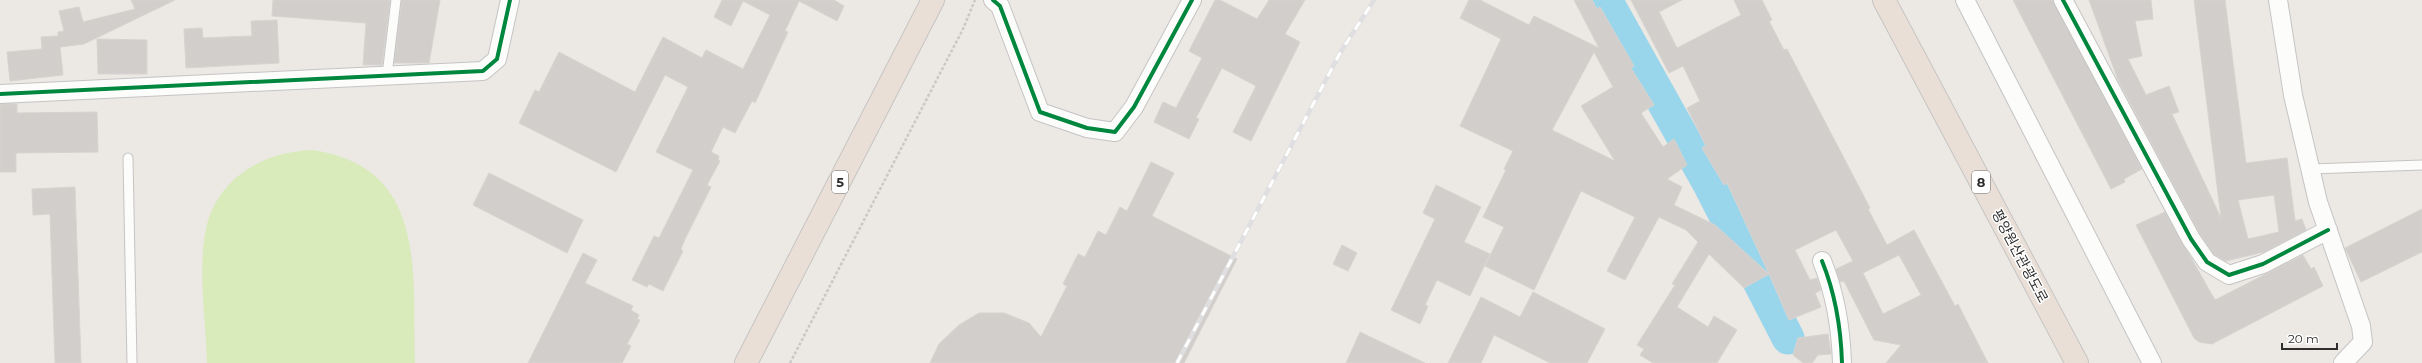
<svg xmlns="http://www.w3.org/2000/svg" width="2422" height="363" font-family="Montserrat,'Noto Sans KR',sans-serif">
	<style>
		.pitch { fill: #d9eabb }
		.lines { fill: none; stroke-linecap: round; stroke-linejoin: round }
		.river { stroke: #99d6ec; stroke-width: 33 }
		.building { fill: #d1cecb; stroke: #d7d4d0; fill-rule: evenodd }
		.lane-casing { stroke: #c5c4c5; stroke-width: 11 }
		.street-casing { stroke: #c5c4c5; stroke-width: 20 }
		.highway-casing { stroke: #c6c5c4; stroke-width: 24 }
		.path { stroke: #c9c9c8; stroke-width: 2.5; stroke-dasharray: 3 2; stroke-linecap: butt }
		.lane { stroke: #fcfcfb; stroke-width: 9 }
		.street { stroke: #fcfcfb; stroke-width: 18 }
		.highway { stroke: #eadfd6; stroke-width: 22 }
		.rail-casing { stroke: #dfdfe1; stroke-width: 4.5 }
		.rail { stroke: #fff; stroke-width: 3; stroke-dasharray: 9; stroke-linecap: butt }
		.cycleway-casing { stroke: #fff; stroke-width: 6 }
		.cycleway { stroke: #00873e; stroke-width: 4 }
		.labels { text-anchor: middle; stroke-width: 3; stroke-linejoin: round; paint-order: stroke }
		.shield { fill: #fff; stroke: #6d6d6d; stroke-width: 1 }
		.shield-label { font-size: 13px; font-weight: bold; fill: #2e2e2e }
		.street-label { font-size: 14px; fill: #2e2e2e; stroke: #fff }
	</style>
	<rect width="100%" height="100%" fill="#ece8e4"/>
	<!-- pitch -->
	<path class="pitch" d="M312 150C429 167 412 273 415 363H207C206 323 199 281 204 241 210 183 258 152 312 150Z"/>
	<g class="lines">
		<!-- river -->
		<path class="river" d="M1606 0 1709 184 1788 338"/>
	</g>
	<!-- building -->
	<path class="building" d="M131 0H175L84 44 60 47 63 75 10 81 7 52 42 49 41 37 58 36V32L64 31 59 11 79 7 83 22 135 9Z
		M273 0H390L382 65H363L366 23 272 16Z
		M402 0H440L429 63H394Z
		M722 0H834L844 6 837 21 799 1 785 31 788 32 755 103 752 101 735 133 723 127 711 152 719 156 718 160 720 161 707 185 711 187 685 239 681 249 683 251 663 291 649 284 647 287 632 280 654 236 659 238 693 170 656 152 688 87 665 75 616 172 519 123 535 90 539 92 559 52 635 92 663 37 702 58 706 50 743 69 770 15 743 1 731 26 714 17Z
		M1215 0H1220L1257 19 1269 0H1305L1285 34 1300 42 1251 141 1233 132 1256 86 1222 68 1196 118 1199 119 1189 139 1154 122 1163 102 1176 108 1202 58 1189 51Z
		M1469 0H1480L1529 25 1534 16 1599 48 1574 0H1592L1597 9 1600 7 1634 66 1631 68 1654 105 1641 113 1663 147 1674 139 1687 165 1667 179 1682 187 1674 205 1715 225 1769 274 1744 288 1709 254 1677 307 1708 327 1714 316 1737 330 1717 363H1653L1640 355 1644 349 1637 345 1675 285 1672 284 1698 242 1686 230 1659 217 1625 280 1607 271 1635 217 1581 191 1534 290 1485 266 1504 227 1483 217 1506 170 1504 169 1513 151 1460 126 1501 39 1460 18ZM1594 52 1613 87 1581 106 1615 161 1552 130Z
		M1631 0H1682L1659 12 1677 48 1741 15 1734 0H1762L1772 20 1769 21 1784 50 1787 49 1870 208 1868 209 1887 245 1914 230 1955 306 1958 304 1988 363H1886L1901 345 1874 340 1844 281 1840 282 1836 269 1853 261 1836 230 1795 250 1810 280 1817 278 1821 290 1815 293 1821 307 1789 320 1769 274 1770 276 1727 183 1724 185 1702 148 1706 146 1687 108 1700 101 1683 66 1669 73ZM1899 255 1921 295 1883 314 1863 273Z
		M2013 0H2053L2142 169 2124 179 2125 182 2111 189Z
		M2089 0H2151L2153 19 2135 21 2142 56 2128 59 2146 95 2169 86 2179 112 2172 114 2221 218 2194 0H2225L2246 163 2287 158 2295 221 2302 219 2306 230 2264 252 2226 261 2214 254 2200 234 2118 80ZM2274 195 2279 232 2248 239 2238 200Z
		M277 20 279 63 186 68 184 29 202 28 203 38 252 36 251 21Z
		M97 39 147 40V74H98Z
		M0 104H17V113L97 112 98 152 16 153V172H0Z
		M1151 162 1174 173 1152 216 1237 259 1184 363H930L939 344 959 325 979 313H1004L1029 323 1041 337 1067 286 1063 284 1078 254 1085 257 1098 231 1106 235 1120 207 1127 211Z
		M489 173 583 220 567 253 473 205Z
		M1436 185 1481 207 1464 242 1490 254 1470 296 1437 280 1425 305 1428 306 1420 324 1391 310 1435 219 1423 213Z
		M75 187 81 363H55L50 214 33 215 32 189Z
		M2422 209V252L2361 282 2345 248Z
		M2165 212 2215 300 2303 255 2311 269 2314 267 2323 286 2212 344 2199 342 2194 338 2136 225Z
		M1342 245 1357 253 1348 271 1333 264Z
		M583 253 597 260 585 283 633 306 631 310 639 315 637 319 640 320 627 344 631 346 622 363H528Z
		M1533 292 1605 329 1587 363H1550L1494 335 1481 363H1448L1481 297 1520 317Z
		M1360 332 1425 363H1346Z
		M1828 334 1831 354 1818 355 1812 363H1803L1793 355 1798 338Z"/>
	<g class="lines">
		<!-- lane casing -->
		<g class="lane-casing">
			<path id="lane" d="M387 75 396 0
				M128 158 132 363
				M2311 169 2422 165"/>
		</g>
		<!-- street casing -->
		<g class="street-casing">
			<path id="street" d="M993 0 1000 6 1040 112 1087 128 1115 132 1134 107 1192 0
				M1965 0 2152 363
				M2063 0 2191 239 2207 262 2229 275 2263 264 2328 230
				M2278 0 2293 95 2318 202 2361 326 2363 342 2343 363
				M0 94 483 71 497 59 510 0
				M1822 261C1835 293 1841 329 1842 363"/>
		</g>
		<!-- highway casing -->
		<g class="highway-casing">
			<path id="highway" d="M1884 0 2077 363
				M746 363 933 0"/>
		</g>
		<!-- path -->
		<path class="path" d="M790 363 963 29 975 0"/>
		<!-- lane -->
		<use href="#lane" class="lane"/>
		<!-- street -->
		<use href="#street" class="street"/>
		<!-- highway -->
		<use href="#highway" class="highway"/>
		<!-- rail casing -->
		<g class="rail-casing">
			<path id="rail" d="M1177 363 1340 53 1374 0"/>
		</g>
		<!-- rail -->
		<use href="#rail" class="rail"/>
		<!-- cycleway casing -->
		<g class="cycleway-casing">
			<path id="cycleway" d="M993 0 1000 6 1040 112 1087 128 1115 132 1134 107 1192 0
				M2063 0 2191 239 2207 262 2229 275 2263 264 2328 230
				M0 94 483 71 497 59 510 0
				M1822 261C1835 293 1841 329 1842 363"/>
		</g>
		<!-- cycleway -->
		<use href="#cycleway" class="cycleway"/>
	</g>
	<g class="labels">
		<!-- shield labels -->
		<g class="shield">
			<rect x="832" y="171" width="16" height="22" rx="3"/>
			<rect x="1972" y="171" width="18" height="22" rx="3"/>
		</g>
		<g class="shield-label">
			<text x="840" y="187">5</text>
			<text x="1981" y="187">8</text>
		</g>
		<!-- street labels -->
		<g class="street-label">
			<text transform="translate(2020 256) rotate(62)" y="5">평양원산관광도로</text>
		</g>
	</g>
	<!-- scale -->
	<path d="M2282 343v6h55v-6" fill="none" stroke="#2e2e2e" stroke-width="2"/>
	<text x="2288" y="343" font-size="12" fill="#2e2e2e" stroke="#ffffff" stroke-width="3" paint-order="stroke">20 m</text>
</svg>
